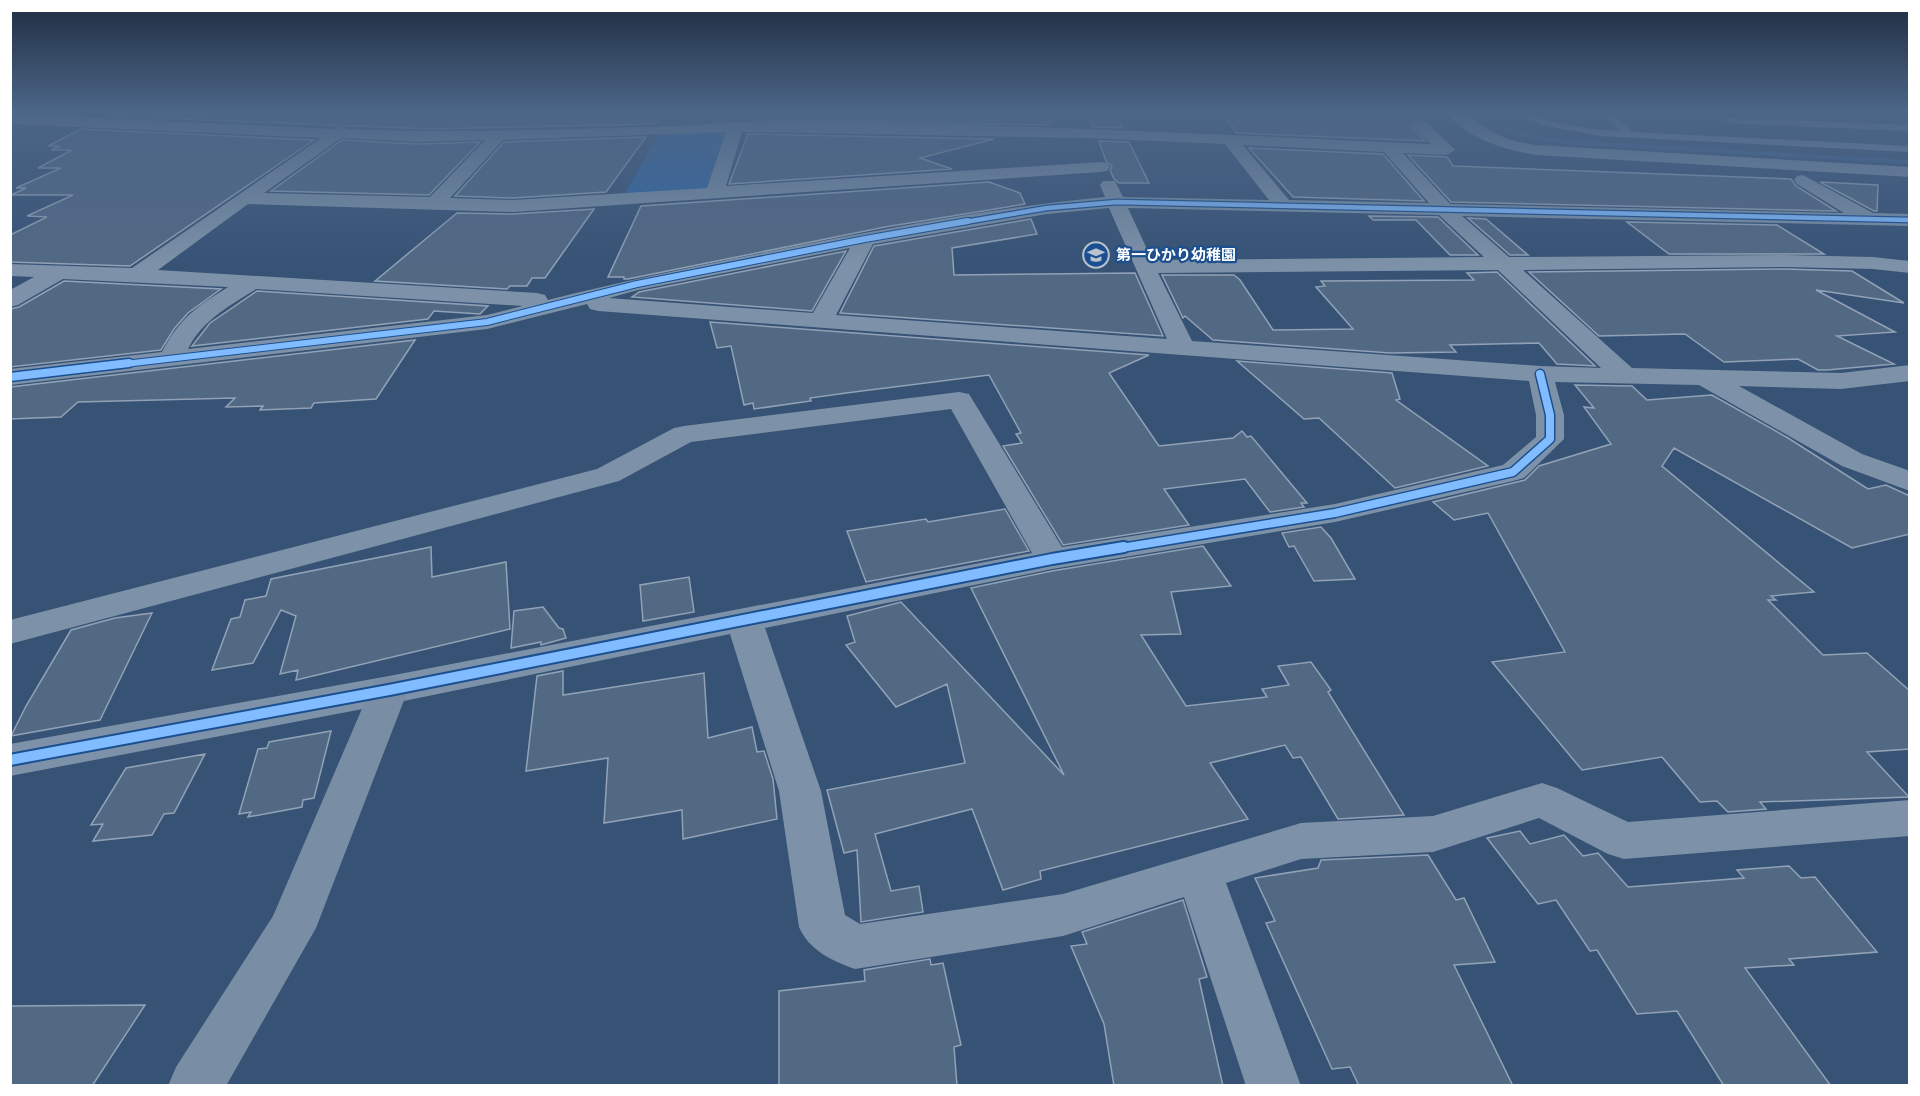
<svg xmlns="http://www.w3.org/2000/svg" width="1920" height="1096" font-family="'Titillium Web','Noto Sans JP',sans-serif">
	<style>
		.green { fill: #2f66a5 }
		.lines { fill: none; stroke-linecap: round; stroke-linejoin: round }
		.stream { fill: #3b618d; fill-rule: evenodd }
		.building { fill: #526984; stroke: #92a2b6; stroke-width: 1.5 }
		.lane { fill: #7d92a8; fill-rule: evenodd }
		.street { fill: #7d92a8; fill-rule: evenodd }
		.secondary { fill: #798da4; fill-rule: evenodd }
		.cycleway-far3-casing { stroke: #1b4f8f; stroke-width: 7 }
		.cycleway-far2-casing { stroke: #1b4f8f; stroke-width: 8 }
		.cycleway-far1-casing { stroke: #1b4f8f; stroke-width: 11 }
		.cycleway-casing { stroke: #1b4f8f; stroke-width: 14 }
		.cycleway-far3 { stroke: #80bcff; stroke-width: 4.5 }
		.cycleway-far2 { stroke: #80bcff; stroke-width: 6 }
		.cycleway-far1 { stroke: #80bcff; stroke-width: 8 }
		.cycleway { stroke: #80bcff; stroke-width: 10 }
		.labels { text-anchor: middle; stroke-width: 4.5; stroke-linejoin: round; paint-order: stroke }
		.far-poi-label { font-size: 15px; font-weight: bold; fill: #fff; stroke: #1b4f8f; text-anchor: start }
	</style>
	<rect width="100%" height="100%" fill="#365274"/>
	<!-- green -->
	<path class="green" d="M727 131 708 189 624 195 658 135Z"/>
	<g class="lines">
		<!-- stream -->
		<path class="stream" d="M1483 113C1494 113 1506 125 1516 130 1531 136 1547 138 1563 140L1910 160V164L1563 144C1533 140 1506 134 1483 113Z"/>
	</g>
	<!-- building -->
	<path class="building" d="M114 113H663L655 124 430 129 108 116Z
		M757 113H1051L1052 123 1045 125 754 120Z
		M1088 113H1115L1122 128 1093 127Z
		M1222 113 1418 115 1421 119 1411 126 1425 141 1237 133Z
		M81 129 314 140 130 266 10 262V235L47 217 27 216 73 195H11L26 188H16L61 168H38L72 150H51L60 146H48Z
		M748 134 994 139 920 158 952 169 729 184Z
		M646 137 606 192 513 198 455 196 504 142Z
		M342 140 417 144 480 142 429 195 271 191Z
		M1099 141 1129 142 1149 183H1119L1114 179 1110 170 1112 166 1106 161Z
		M1249 148 1383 154 1424 201 1293 197Z
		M1408 155 1447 157 1453 166 1791 179 1796 186 1836 211 1451 202Z
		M989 182 1020 193 1025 204 885 227 628 279H624V277H608L641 206Z
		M1820 182 1878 185 1877 211H1874Z
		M594 209 545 278H532L527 286H510L507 289 375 281 457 213 513 214Z
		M1369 216 1438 217 1478 255H1450L1416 220H1373Z
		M1468 218 1486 219 1528 255H1510Z
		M1031 219 1037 234 952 248 954 275 1135 273 1163 336 840 313 874 246Z
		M1627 222 1777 225 1824 254H1669Z
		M846 251 812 311 632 297 639 292Z
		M1785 269 1852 271 1904 303 1816 290 1895 332 1837 336 1894 364 1827 370H1818L1798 359 1724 362 1685 334 1599 336 1529 272Z
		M1497 272 1595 366 1557 364 1539 343 1450 345 1456 352 1390 353 1213 340 1185 316 1183 318 1162 275H1234L1240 280 1273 330 1353 329 1316 287 1325 286 1321 281 1474 280 1467 273Z
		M64 281 221 289 188 313 174 329 161 350 10 367V309L19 307Z
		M257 291 488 306 480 314 434 311 428 319 192 346 210 323Z
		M710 322 1149 355 1109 373 1159 446 1233 438 1242 431 1247 437 1251 436 1307 503H1301L1304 507 1270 512 1245 479 1164 489 1189 525 1063 545 1003 446 1022 443 1016 434 1021 433 989 375 846 393 810 398 811 401 754 409 753 403 744 405 731 346 717 348Z
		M415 340 376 399 314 403 311 408 260 410 263 406 226 407 235 398 78 402 61 417 10 419V387Z
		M1237 361 1392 373 1400 399 1396 400 1488 466 1395 488 1319 418 1304 419Z
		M1575 385 1632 386 1647 400 1712 395 1788 438 1868 489 1886 485 1910 496V534L1852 548 1674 448 1662 466 1814 592 1771 596 1776 600H1768L1823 655 1867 653 1910 691V749L1867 752 1909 797 1760 802 1766 809 1728 812 1717 801 1700 802 1662 757 1582 770 1492 662 1565 652 1488 513 1454 520 1433 502 1525 480 1539 466 1611 444 1584 407 1594 408Z
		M1005 509 1029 551 866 582 847 531 926 519 928 522Z
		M1321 527 1331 538 1355 579 1314 581 1294 546 1289 547 1282 533Z
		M1203 546 1231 586 1171 592 1181 634 1141 635 1186 706 1267 697 1262 689 1289 685 1278 666 1311 662 1331 690 1328 692 1404 815 1338 819 1301 757 1293 758 1285 745 1210 763 1248 819 1040 871 1041 879 1003 890 972 809 875 834 891 891 919 886 923 912 861 922 857 850 844 853 827 790 965 763 947 684 896 707 846 645 855 642 847 616 901 602 1064 775 971 588 1052 571Z
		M431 547 432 577 506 562 510 629 296 680 298 670 280 674 296 616 281 610 253 663 212 670 231 619 240 617 245 600 266 596 271 579Z
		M689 577 694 612 643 621 640 585Z
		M543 607 559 628 563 629 566 638 541 645V642L511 648 514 611Z
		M152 613 100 720 11 736 26 706 71 630 115 618Z
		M563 671V695L704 673 708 738 752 727 757 752 764 751 773 779 777 819 683 839 682 810 604 823 608 758 526 771 537 676Z
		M331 731 314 798 303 800 302 807 248 817 251 812 239 814 258 749 267 748 269 742Z
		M205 754 174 813 164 814 152 835 93 841 103 824 91 825 126 768Z
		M1520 831 1530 844 1564 835 1583 856 1598 853 1628 887 1744 878 1737 870 1789 866 1801 878 1815 877 1877 952 1789 959 1794 965 1745 968 1831 1086H1724L1677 1011 1637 1014 1597 950 1590 951 1556 900 1538 904 1487 838Z
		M1428 855 1456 900 1464 898 1495 962 1454 965 1513 1086H1359L1350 1067 1332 1069 1266 923 1275 921 1255 878 1318 868 1321 860Z
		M1183 900 1207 977 1199 979 1223 1086H1114L1104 1024 1071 946 1087 944 1082 932Z
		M930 959 931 965 943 963 961 1045 954 1047 957 1086H779V991L865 981 864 970Z
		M145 1005 92 1086H10V1006Z"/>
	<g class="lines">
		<!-- lane -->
		<path class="lane" d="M1519 113C1531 113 1539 118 1550 121 1573 127 1597 130 1621 131L1601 113H1610L1633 132 1910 146V152L1600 136 1542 125Z
			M1730 118 1910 125V131L1727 123V119Z"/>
		<!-- street -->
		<path class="street" d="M1447 113C1473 112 1477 125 1499 135 1511 141 1523 143 1536 145L1910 167V177L1536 155C1505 150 1468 139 1447 113Z
			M10 114 334 129 341 126 348 129C457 134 566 129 675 126 696 126 718 122 740 122 971 121 1202 134 1431 144L1413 126 1421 121 1427 123 1455 150 1447 155 1403 153 1450 204 1844 213 1797 184 1794 180 1797 176 1803 175 1873 213 1910 214V226L1462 216 1509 257 1785 255 1873 257 1910 261V273L1873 269 1785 267 1523 270 1632 368 1841 373 1910 365V381L1841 389 1739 386 1862 454 1910 471V491L1842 466 1699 385 1555 382 1564 415V439L1524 478 1513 481 1335 522 1052 569 765 628 821 791 845 915 860 924 1063 894 1301 823 1433 816 1542 783 1557 788 1628 822 1910 800V836L1624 859 1608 854 1539 818 1433 852 1301 859 1226 883 1301 1086H1246L1184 897 1063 936 855 969C832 961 809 950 799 927L779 791 730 634 389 704 10 776V744L389 676 1032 553 951 409 691 442 619 481 10 644V620L597 469 674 428 684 426 959 392 969 394 1062 547 1335 504 1503 465 1536 437V415L1529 381 598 311 590 309 587 304 487 329 10 385V369L162 352C180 318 196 307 228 287L63 279 18 305 10 307V290L34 277 10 276V264L132 268 321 138 10 124ZM726 132 707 188 513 200 450 198 503 140ZM742 132 1087 138 1225 144 1269 200 1123 197 1115 181H1103L1100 185 1105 197C1007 206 909 224 812 243 723 261 635 278 548 300L545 295 537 293 158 270 248 204 513 212 1101 172 1107 171 1110 167 1107 163 1101 162 726 186ZM341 138 417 142 485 140 430 197 264 193ZM1243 145 1384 152 1429 203 1289 200ZM1109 208 1167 339 836 315 873 244 1047 214ZM1128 208 1439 215 1484 257 1152 260ZM850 248 813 313 609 298 638 290ZM1498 270 1601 368 1540 366 1192 341 1158 273ZM256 289 523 306 487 315 188 349C202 320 230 306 256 289Z"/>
		<!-- secondary -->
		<path class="secondary" d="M389 676 403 680 408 690 316 928 226 1086H168L176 1067 273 916 370 690 375 680Z"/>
		<!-- cycleway-far3 casing -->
		<g class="cycleway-far3-casing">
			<path id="cycleway-far3" d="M959 223 1047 208 1117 202 1910 220"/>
		</g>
		<!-- cycleway-far2 casing -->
		<g class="cycleway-far2-casing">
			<path id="cycleway-far2" d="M116 365 487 322 637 284 865 239 968 221"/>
		</g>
		<!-- cycleway-far1 casing -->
		<g class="cycleway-far1-casing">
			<path id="cycleway-far1" d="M10 377 129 363
				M1115 549 1335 513 1513 472 1550 439V415L1540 374"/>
		</g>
		<!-- cycleway casing -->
		<g class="cycleway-casing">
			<path id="cycleway" d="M10 760 389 690 1052 559 1124 547"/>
		</g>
		<!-- cycleway-far3 -->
		<use href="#cycleway-far3" class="cycleway-far3"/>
		<!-- cycleway-far2 -->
		<use href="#cycleway-far2" class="cycleway-far2"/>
		<!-- cycleway-far1 -->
		<use href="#cycleway-far1" class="cycleway-far1"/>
		<!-- cycleway -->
		<use href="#cycleway" class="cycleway"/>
	</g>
	<!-- sky -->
	<linearGradient id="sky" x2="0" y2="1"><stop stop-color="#1e2d40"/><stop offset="0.42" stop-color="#4c6688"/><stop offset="1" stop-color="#4c6688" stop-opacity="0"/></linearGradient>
	<rect width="1920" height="266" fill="url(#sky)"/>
	<!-- icons -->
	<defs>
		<g id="school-ring" transform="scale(1.35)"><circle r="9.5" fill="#1b4f8f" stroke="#b9c2ce" stroke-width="1.5"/><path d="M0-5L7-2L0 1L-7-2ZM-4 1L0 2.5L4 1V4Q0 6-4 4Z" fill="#b9c2ce"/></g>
	</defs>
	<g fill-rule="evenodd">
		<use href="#school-ring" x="1096" y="255"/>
	</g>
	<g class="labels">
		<!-- far-poi labels -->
		<g class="far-poi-label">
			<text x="1116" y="260">第一ひかり幼稚園</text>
		</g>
	</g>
	<!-- border -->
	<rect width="1920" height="1096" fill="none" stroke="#ffffff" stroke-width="24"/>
</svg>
